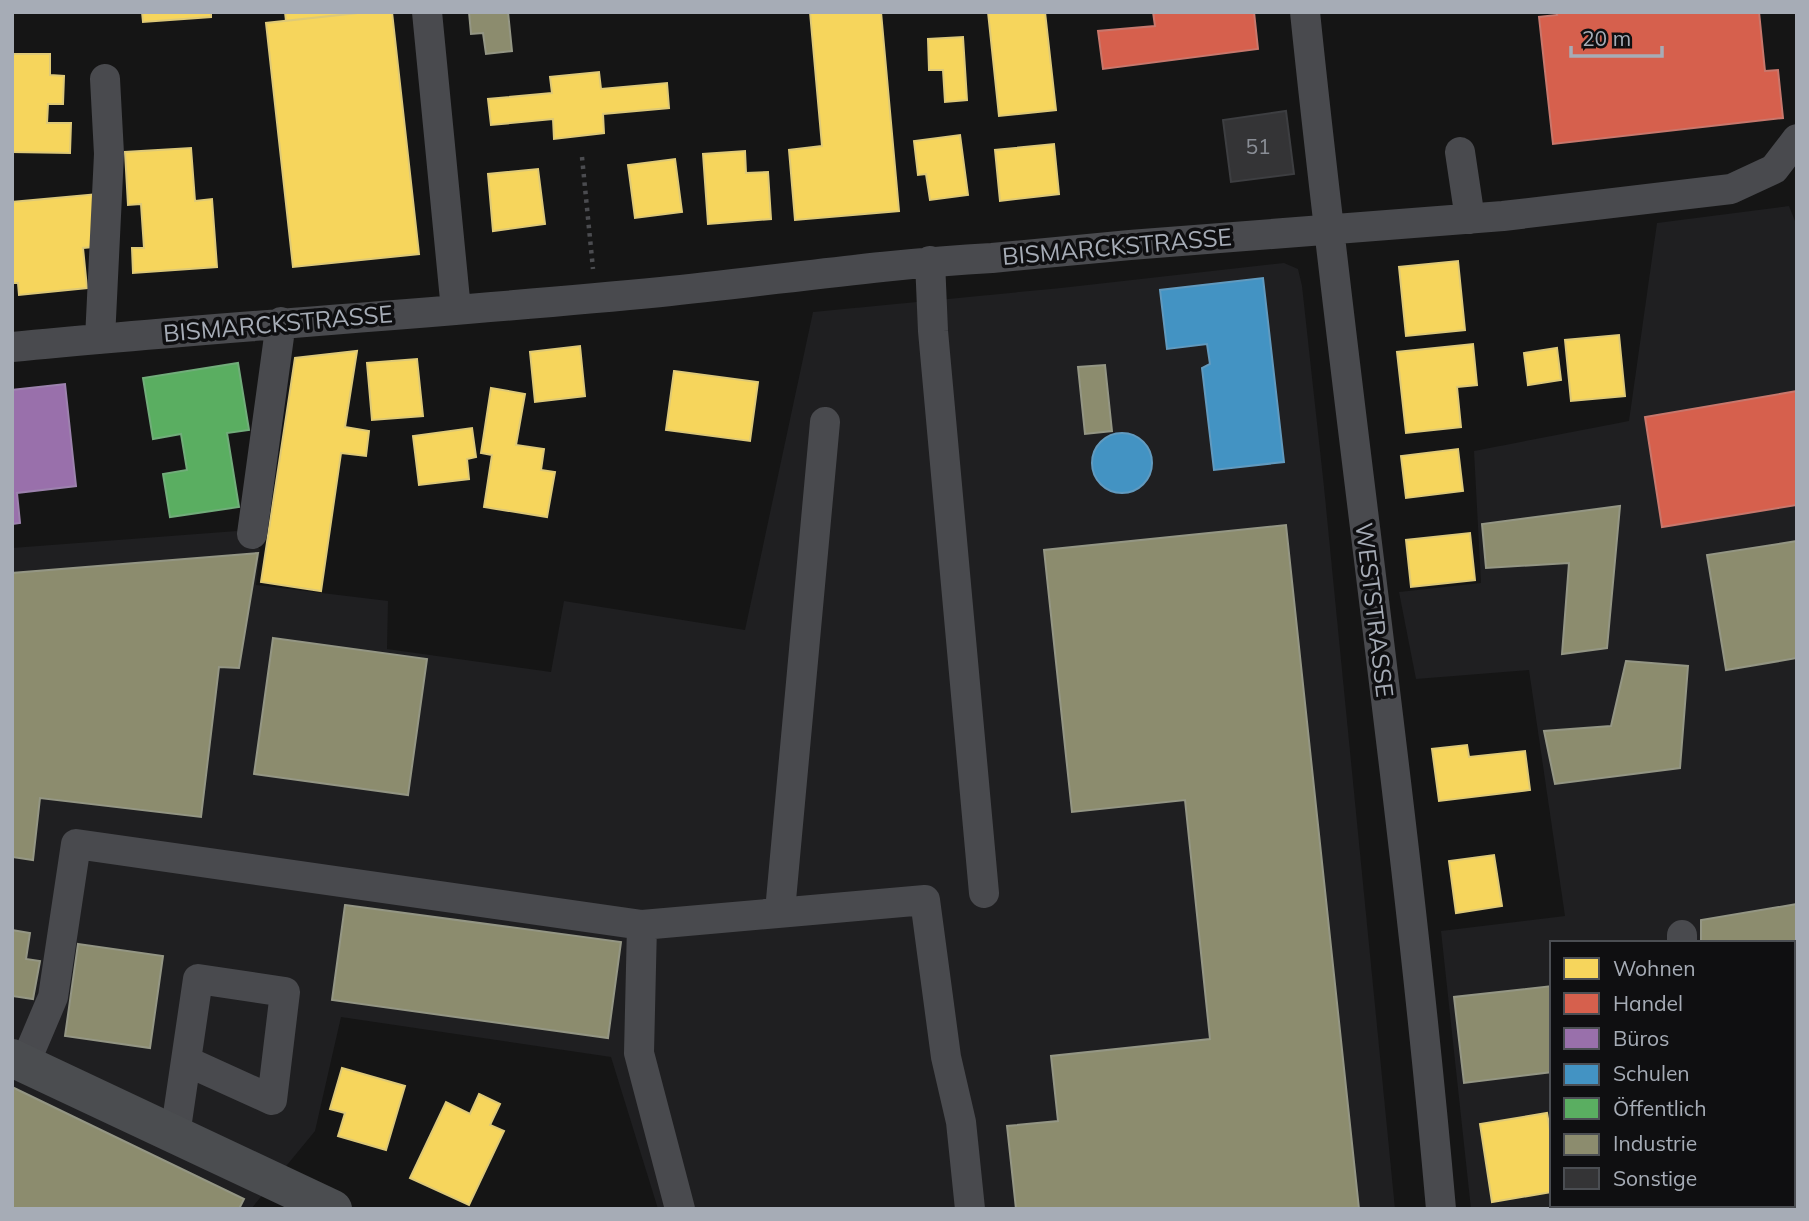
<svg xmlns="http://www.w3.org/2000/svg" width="1809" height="1221" font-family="Mulish,sans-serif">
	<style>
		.built { fill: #1f1f21; fill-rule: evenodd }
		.homes { fill: #f6d55c; stroke: #dec977; stroke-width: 2 }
		.shops { fill: #d6604d; stroke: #c8776c; stroke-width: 2 }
		.offices { fill: #9970ab; stroke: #9d82ae; stroke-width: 2 }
		.schools { fill: #4393c3; stroke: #619abf; stroke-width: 2 }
		.public { fill: #5aae61; stroke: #71ad7a; stroke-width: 2 }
		.industry { fill: #8c8c6e; stroke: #949684; stroke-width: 2 }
		.building { fill: #343436; stroke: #3d3e41; stroke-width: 2 }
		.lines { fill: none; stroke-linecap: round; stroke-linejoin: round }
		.path { stroke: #4b4c50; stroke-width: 4.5; stroke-dasharray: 3.5 5; stroke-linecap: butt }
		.minor { stroke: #494a4e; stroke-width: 30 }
		.major { stroke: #4b4d50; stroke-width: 38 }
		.labels { text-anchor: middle; stroke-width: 7; stroke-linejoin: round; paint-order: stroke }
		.number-label { font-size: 21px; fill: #8a8e96 }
		.street-label { font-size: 24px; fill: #a6acb6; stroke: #0f0f11 }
	</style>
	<rect width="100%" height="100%" fill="#151515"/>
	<!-- built -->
	<path class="built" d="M1789 206 1797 226V1209H1471L1441 931 1565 916 1529 670 1416 679 1399 592 1481 583 1474 451 1629 421 1657 223ZM1552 943H1793V1205H1552Z
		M1284 263 1298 269 1302 286 1324 487 1395 1209H658L611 1057 341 1017 315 1131 251 1209H12V548L237 531 260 549 256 585 388 601 387 649 551 672 564 601 745 630 813 312 1061 288Z"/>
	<!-- homes -->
	<path class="homes" d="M142 12H211V17L143 22Z
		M285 12H357V13L286 21Z
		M392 12 419 254 293 267 266 23 367 12Z
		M810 12H881L899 211 795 220 789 150 822 146Z
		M988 12H1045L1056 110 999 116Z
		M963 37 967 100 945 102 943 70H929L928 39Z
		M12 54H50V75L64 76 63 104H48L47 123H71L70 153 12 152Z
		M599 72 601 89 667 83 669 108 603 114 604 133 554 139 553 119 491 125 488 99 552 93 550 77Z
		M960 135 968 195 930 200 926 174 918 175 914 141Z
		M1054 144 1059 194 1000 201 995 150Z
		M191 148 195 201 212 199 217 267 133 273 132 248H144L141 204 128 205 125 152Z
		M745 151 746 173 768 172 771 219 708 224 703 154Z
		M675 159 682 212 635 218 628 165Z
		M538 169 545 224 493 231 488 174Z
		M98 194 103 246 83 248 87 288 19 295 18 283H12V202Z
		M1458 261 1465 330 1406 336 1399 267Z
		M1619 335 1625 396 1571 401 1565 340Z
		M1473 344 1477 385 1457 387 1461 427 1406 433 1397 352Z
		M580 346 585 396 535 402 530 352Z
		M1557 348 1561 380 1528 385 1524 353Z
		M357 351 345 427 369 431 366 456 341 453 321 591 261 582 295 358Z
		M417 359 423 416 372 420 367 363Z
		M674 371 758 382 750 441 666 430Z
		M491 388 525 394 516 445 544 449 541 470 555 472 547 517 484 507 492 455 481 453Z
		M472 428 476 457 467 459 469 479 419 485 413 436Z
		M1458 449 1463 491 1406 498 1401 456Z
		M1470 533 1475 580 1411 587 1406 540Z
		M1467 745 1469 757 1525 751 1530 790 1439 801 1432 749Z
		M1494 855 1502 906 1456 913 1449 861Z
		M342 1068 405 1086 386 1150 338 1136 345 1113 330 1109Z
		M479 1094 500 1104 490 1125 504 1131 469 1205 410 1178 446 1102 470 1114Z
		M1547 1113 1552 1142V1192L1492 1202 1480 1124Z"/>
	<!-- shops -->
	<path class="shops" d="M1153 12H1254L1258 49 1103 69 1098 31 1155 26Z
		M1556 12H1759L1765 71 1778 70 1783 118 1553 144 1539 17 1557 15Z
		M1797 391V505L1662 527 1645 417Z
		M1655 1205H1778L1779 1209H1655Z"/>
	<!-- offices -->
	<path class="offices" d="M65 384 76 486 17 493 20 523 12 524V390Z"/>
	<!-- schools -->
	<path class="schools" d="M1263 278 1284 462 1214 470 1202 368 1210 364 1207 344 1167 349 1160 290Z
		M1092 463a30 30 0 1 1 60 0a30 30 0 1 1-60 0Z"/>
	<!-- public -->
	<path class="public" d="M238 363 249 430 227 433 239 507 170 517 163 474 187 470 181 434 153 439 143 378Z"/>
	<!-- industry -->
	<path class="industry" d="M469 12H508L512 51 486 54 483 33 471 34Z
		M1105 365 1112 431 1085 434 1078 367Z
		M1620 506 1607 648 1562 654 1569 563 1486 568 1482 524Z
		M1286 525 1359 1209H1016L1007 1126 1058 1121 1051 1056 1210 1039 1185 800 1072 812 1044 550Z
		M1797 541V658L1726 670 1707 555Z
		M258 553 239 668 219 667 201 817 40 798 33 860 12 857V573Z
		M273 638 427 659 408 795 254 774Z
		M1626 661 1688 666 1680 768 1555 784 1544 731 1611 726Z
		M1797 904V1112H1793V943H1701V920Z
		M345 905 621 942 608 1038 332 1000Z
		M12 930 30 933 26 959 40 961 33 999 12 996Z
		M78 944 163 956 150 1048 65 1036Z
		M1552 986V1072L1464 1083 1454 997Z
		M12 1087 244 1199 239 1209H12Z
		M1592 1205H1655V1209H1593Z"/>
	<!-- building -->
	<path class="building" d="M1286 111 1294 174 1231 182 1223 120Z"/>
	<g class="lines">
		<!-- path -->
		<path class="path" d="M582 157 593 269"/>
		<!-- minor -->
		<path class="minor" d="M427 12 456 310
			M1305 12C1346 412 1406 809 1441 1209
			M1460 152 1470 219
			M930 261 933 331 984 893
			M100 339 109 154 105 79
			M12 347C228 326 445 313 661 292 771 281 881 264 992 258L1130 245 1503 216 1731 189 1774 169 1797 139
			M252 534 281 322
			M780 911 825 422
			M642 925 639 1053 680 1209
			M1682 935V943
			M25 1063 53 997 76 844 642 925 925 900 946 1057 961 1122 970 1209
			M175 1135 198 979 285 992 272 1100 186 1061
			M1683 1205V1209
			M1793 1205V1209"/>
		<!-- major -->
		<path class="major" d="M12 1058 333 1209"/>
	</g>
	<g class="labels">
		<!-- number labels -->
		<g class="number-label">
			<text x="1258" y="154">51</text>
		</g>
		<!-- street labels -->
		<g class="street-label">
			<text transform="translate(1117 247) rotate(-5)" y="8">BISMARCKSTRASSE</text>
			<text transform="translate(278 324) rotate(-5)" y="8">BISMARCKSTRASSE</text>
			<text transform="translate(1374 610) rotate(83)" y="8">WESTSTRASSE</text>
		</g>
	</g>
	<!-- border -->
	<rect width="1809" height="1221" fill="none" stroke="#a6acb6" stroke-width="28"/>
	<!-- legend -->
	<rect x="1550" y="941" width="245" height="266" fill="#0f0f11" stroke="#4b4e53" stroke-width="2"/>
	<rect x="1564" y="958" width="35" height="21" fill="#f6d55c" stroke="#4b4e53" stroke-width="2"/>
	<text x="1613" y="976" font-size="21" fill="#a6acb6">Wohnen</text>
	<rect x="1564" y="993" width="35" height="21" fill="#d6604d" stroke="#4b4e53" stroke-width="2"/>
	<text x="1613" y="1011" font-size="21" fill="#a6acb6">Handel</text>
	<rect x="1564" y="1028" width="35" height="21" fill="#9970ab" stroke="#4b4e53" stroke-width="2"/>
	<text x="1613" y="1046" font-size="21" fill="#a6acb6">Büros</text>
	<rect x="1564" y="1064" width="35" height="21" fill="#4393c3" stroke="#4b4e53" stroke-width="2"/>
	<text x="1613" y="1081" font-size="21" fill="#a6acb6">Schulen</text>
	<rect x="1564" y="1098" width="35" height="21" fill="#5aae61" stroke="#4b4e53" stroke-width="2"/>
	<text x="1613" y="1116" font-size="21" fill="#a6acb6">Öffentlich</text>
	<rect x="1564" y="1134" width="35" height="21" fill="#8c8c6e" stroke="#4b4e53" stroke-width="2"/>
	<text x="1613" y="1151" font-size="21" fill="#a6acb6">Industrie</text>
	<rect x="1564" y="1168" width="35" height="21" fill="#343436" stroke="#4b4e53" stroke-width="2"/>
	<text x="1613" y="1186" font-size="21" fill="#a6acb6">Sonstige</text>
	<!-- scale -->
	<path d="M1571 46v10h91v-10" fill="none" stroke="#a6acb6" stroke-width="3.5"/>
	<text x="1582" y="46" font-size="21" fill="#a6acb6" stroke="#0f0f11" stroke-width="5" paint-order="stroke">20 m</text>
</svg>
